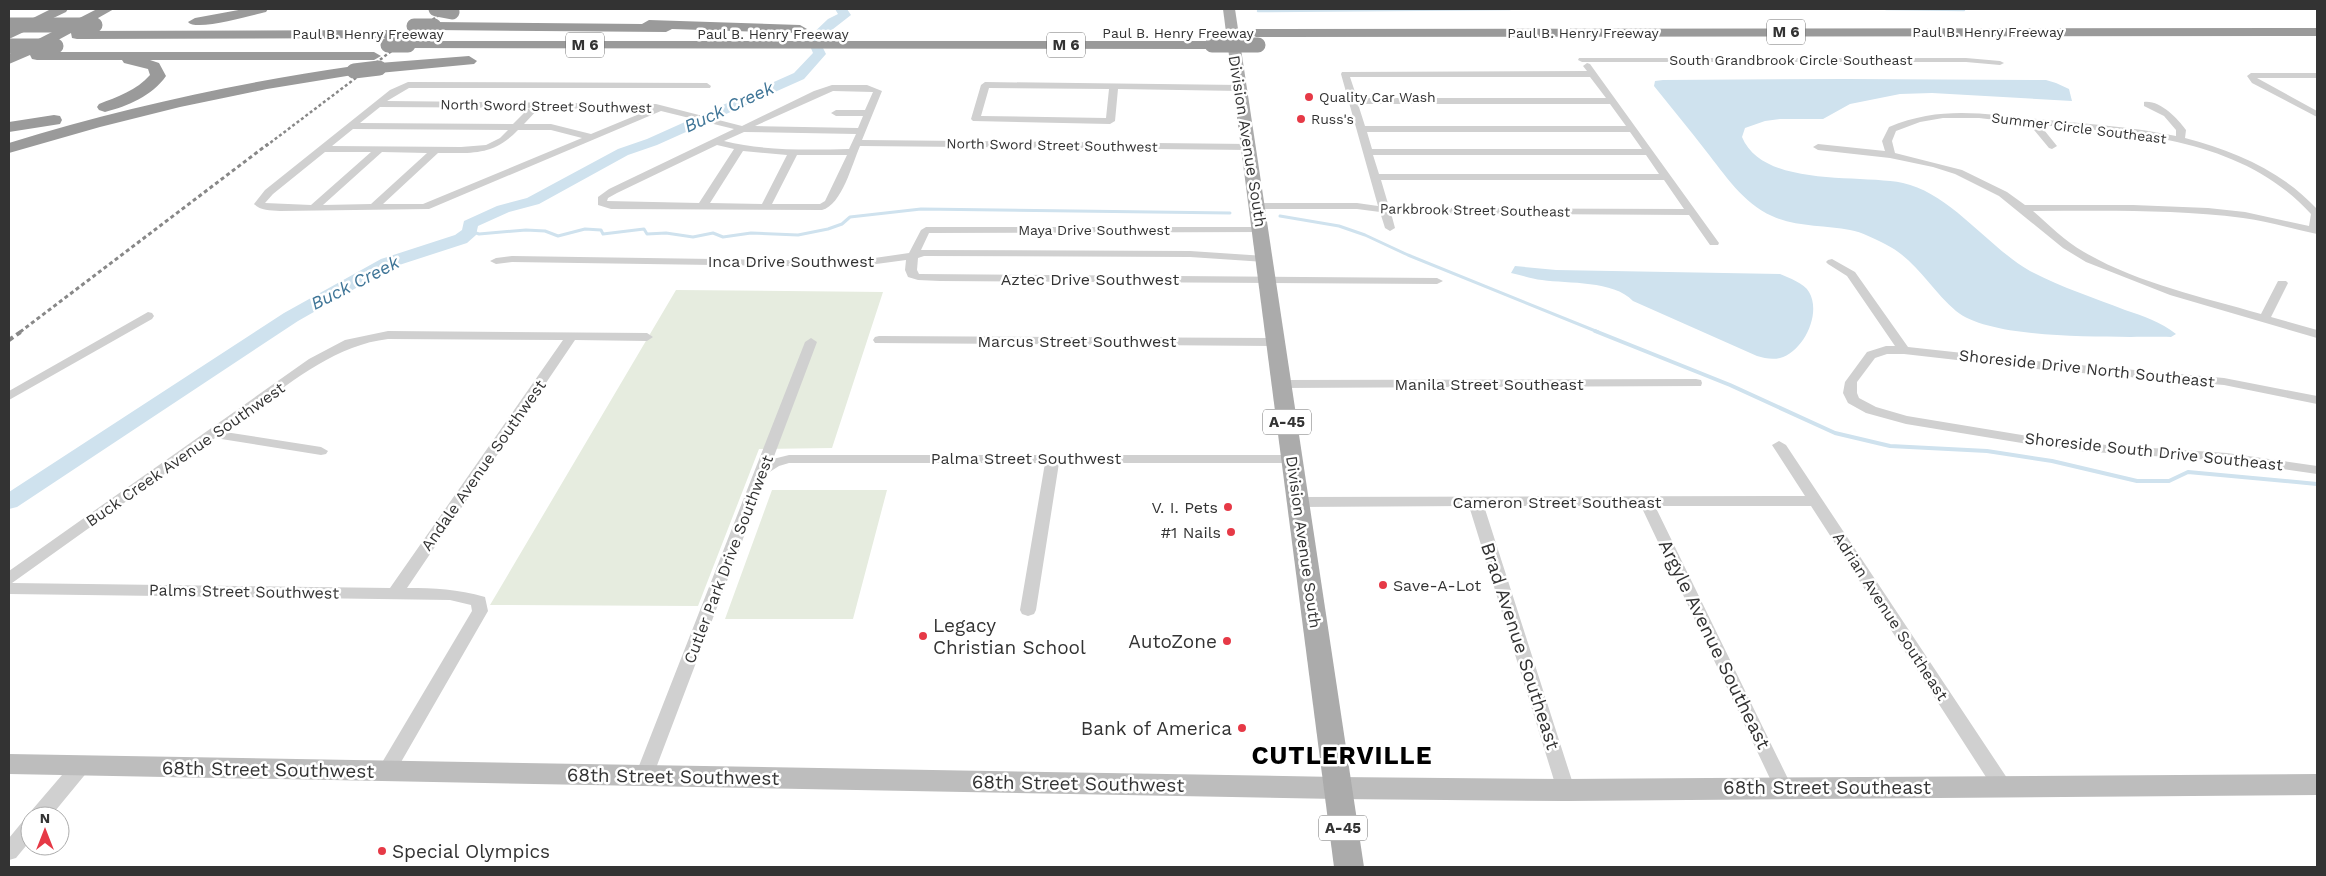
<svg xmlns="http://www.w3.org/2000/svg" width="2326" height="876" font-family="'Work Sans',sans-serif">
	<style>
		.green { fill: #e6ecdf }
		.water { fill: #cfe2ee }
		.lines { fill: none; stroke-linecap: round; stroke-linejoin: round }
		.stream-far2 { stroke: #cfe2ee; stroke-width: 2.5 }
		.stream-far1 { stroke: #cfe2ee; stroke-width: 3 }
		.stream { stroke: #cfe2ee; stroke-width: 4 }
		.river { fill: #cfe2ee; fill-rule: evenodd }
		.street { fill: #d0d0d0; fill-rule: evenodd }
		.secondary { fill: #bdbdbd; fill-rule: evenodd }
		.primary { fill: #ababab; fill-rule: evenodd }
		.highway { fill: #9a9a9a; fill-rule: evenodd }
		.rail-far2 { stroke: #888; stroke-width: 2.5; stroke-dasharray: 3 2.5; stroke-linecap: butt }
		.rail-far1 { stroke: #888; stroke-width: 3; stroke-dasharray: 4 3; stroke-linecap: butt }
		.rail { stroke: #888; stroke-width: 4; stroke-dasharray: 5 4; stroke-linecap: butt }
		.highway-bridge { stroke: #9a9a9a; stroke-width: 15 }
		.poi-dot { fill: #e63946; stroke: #fff; stroke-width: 2 }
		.labels { text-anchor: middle; stroke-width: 5; stroke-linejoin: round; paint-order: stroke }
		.far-street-label { font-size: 14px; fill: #333; stroke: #fff }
		.far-poi-label { font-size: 14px; fill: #333; stroke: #fff; text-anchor: start }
		.shield { fill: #fff; stroke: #707070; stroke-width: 1 }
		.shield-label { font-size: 15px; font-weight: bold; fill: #333 }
		.street-label { font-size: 16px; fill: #333; stroke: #fff }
		.poi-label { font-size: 16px; fill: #333; stroke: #fff; text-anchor: end }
		.water-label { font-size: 18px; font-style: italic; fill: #3f7597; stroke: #fff }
		.near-poi-label { font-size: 19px; fill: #333; stroke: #fff; text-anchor: start }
		.near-street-label { font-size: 19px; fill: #333; stroke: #fff }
		.near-district-label { font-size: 25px; font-weight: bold; letter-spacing: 1px; fill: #000; stroke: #fff }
	</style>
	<rect width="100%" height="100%" fill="#fff"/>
	<!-- green -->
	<path class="green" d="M676 290 883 292 832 448 759 449 698 606 490 605Z
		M772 490H887L853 619H725Z"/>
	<!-- water -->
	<path class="water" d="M1846 79 2046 80 2056 83 2069 89 2072 101 1932 93 1900 94 1850 104 1823 119H1780L1765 121 1745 128 1742 137C1763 188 1859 174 1903 183 1950 193 1988 247 2030 271 2060 287 2094 298 2125 310 2143 316 2161 322 2176 334L2171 337C2121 336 1994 342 1956 311 1931 290 1916 259 1885 244 1875 239 1862 232 1850 230 1825 225 1796 227 1772 216 1743 203 1725 175 1706 151 1689 129 1671 107 1654 86L1655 81 1663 80Z
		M1515 266 1556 270 1780 274C1789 278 1804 283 1809 292 1822 314 1803 352 1780 358 1772 360 1764 358 1757 356L1633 301C1613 280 1569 284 1542 280 1532 279 1521 275 1511 273Z"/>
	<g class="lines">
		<!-- stream-far2 -->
		<path class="stream-far2" d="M1886 9 1964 10 1962 9
			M1258 11 1510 9"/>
		<!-- stream-far1 -->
		<path class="stream-far1" d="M1280 216 1339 226 1365 235 1408 255 1598 332
			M470 231 479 234 526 230 545 231 558 236 585 229 601 230 603 234 644 229 647 234 666 233 693 237 713 233 723 237 751 233 798 235 828 229 842 224 850 217 921 209 1230 213"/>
		<!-- stream -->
		<path class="stream" d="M1595 331 1730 385 1835 433 1890 446 1987 451 2052 461 2137 481H2169L2188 472 2317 484"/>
		<!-- river -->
		<path class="river" d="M835 9H847L851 15 819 40 826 54 804 79 657 145 628 155 539 204 509 212 478 226 476 235 467 243 393 267 298 321 17 507 9 509V492L284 313 381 259 455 235 462 230 464 221 497 206 527 198 618 149 647 139 794 73 813 53 807 39 828 19 838 14Z"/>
		<!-- street -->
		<path class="street" d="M1579 58H1966L2000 61 2004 63 2000 65 1966 62H1582L1578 60Z
			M1587 63 1590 64 1719 243 1718 245H1710L1689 215 1391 213 1395 228 1390 231 1385 228 1380 212 1357 209H1258L1253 206 1258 203H1357L1378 206 1341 74 1342 72 1587 71 1583 66ZM1350 77H1590L1606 98H1357ZM1358 104H1610L1626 126H1365ZM1367 132H1630L1642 149H1372ZM1373 155H1646L1659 174H1379ZM1381 180H1664L1684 209 1396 208 1389 207Z
			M2251 73H2317V78H2257L2317 111V117L2252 83 2247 76Z
			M408 82 707 83 711 86 710 88H409L387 101 656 104 742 126 814 91 832 85H867L882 91 862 140 1249 144 1254 147 1249 150 860 146C852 164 842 205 822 210L611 209 598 205V197L609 189 734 129 661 111 429 209 280 211C270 210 261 211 254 204L265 190 390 90ZM833 91 873 92 865 110H836L831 113 836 116H863L858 128 755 126ZM380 107 529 108 513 124 360 123ZM539 108 649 110 591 134 551 124H524ZM353 129 508 130 500 138 486 145 461 147 332 146ZM518 130H551L582 138 423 204H383L438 153C472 153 493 156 518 130ZM744 132 856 134 849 149C807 150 765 151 724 141ZM717 145 734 149 699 203 607 201 608 198 617 193ZM743 151 787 155 762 204 710 203ZM325 152H371L311 205 265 203 273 194ZM382 152 427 153 371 204 323 205ZM797 155H847L825 201 820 204H772Z
			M985 82 1240 85 1244 88 1240 91 1118 89 1115 121 1110 124 973 121 971 119 981 85ZM989 88 1109 89 1106 118 981 116Z
			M2144 102C2160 100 2177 118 2186 130L2185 138C2234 151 2282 171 2317 209V234C2292 229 2268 221 2243 218 2173 209 2103 211 2033 211 2049 225 2065 241 2084 252 2137 283 2202 297 2261 314L2278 281H2286L2288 283 2271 317 2317 330V338L2170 295 2086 262 2063 248 1999 196 1955 174 1933 167 1890 158 1818 150 1813 147 1818 144 1885 151 1882 141 1889 127C1943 104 1990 115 2047 120 2090 124 2133 127 2176 136V130L2164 116 2144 106ZM1943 118H1979L2029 124 2049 148 2052 149 2057 146 2040 125C2135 133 2242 138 2311 214L2309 226 2245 212 2208 208 2133 205H2025L2007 192 1962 170 1895 153 1892 141 1896 131 1920 122Z
			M926 227H1262L1266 228V232L929 233 921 250 1190 251 1265 256 1271 259 1265 262 1190 257 924 256 918 258 917 270 919 274 1437 278 1443 281 1437 284 940 281 918 280 908 277 905 270 906 260 854 267 512 262 496 264 490 261 496 258 512 256 854 261 909 253 921 230Z
			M1832 259 1855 272 1908 347 2046 362 2224 378 2317 396V404L2224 385 2046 370 1904 354H1887L1875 358 1857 382V393L1859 398 1876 407 1907 416 2034 437 2078 443 2227 453 2317 466V474L2227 461 2078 451 2034 445 1906 424 1866 413 1848 403 1843 393 1845 382 1867 352 1886 346H1895L1847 276 1828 264 1826 262 1828 260Z
			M148 312 152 313 154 316 152 319 9 400V391Z
			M388 331 647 333 653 337 647 341 575 340 407 588C435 588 457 589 485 597L488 611 393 776 386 779 379 776 377 771 472 611 471 605 450 600 9 594V571L309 359 345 340ZM388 339 563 340 390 588 12 583 215 438 321 455 326 454 328 451 321 447 225 432C274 396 327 346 388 339Z
			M879 336 1276 338 1282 342 1276 346 875 343 873 340 875 337Z
			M811 338 817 342 773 459 789 455H1292L1299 459 1292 463H1059L1036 610 1034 614 1028 616 1022 614 1020 610 1045 463H789L779 466 768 473 653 776 651 781 644 784 637 781 635 776 805 342Z
			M1696 379 1701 380 1702 383 1701 386 1282 388 1276 384 1282 380Z
			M1779 441 1786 445 2009 781 2011 786 2009 791 2002 794 1995 791 1811 506H1655L1792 787 1790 792 1783 795 1776 792 1774 787 1641 506H1484L1575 790 1573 795 1566 798 1559 795 1557 790 1469 506 1298 507 1293 505 1291 502 1293 499 1298 497 1805 496 1772 445Z
			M81 759 88 761 90 766 88 771 51 816 30 817 32 810 74 761Z
			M30 819V841L16 858 9 860V838L23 821Z"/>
		<!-- secondary -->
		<path class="secondary" d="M9 754 1337 777 1566 779 2317 774V795L1566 801 1337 799 9 774Z"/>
		<!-- primary -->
		<path class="primary" d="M1223 9H1235L1364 867H1334Z"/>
		<!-- highway -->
		<path class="highway" d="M51 9H68L66 12 9 39V30Z
			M97 9H114L75 31 402 30 409 34 402 38 77 39 72 38 71 33 36 52H374L381 56 374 60H150L159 63 166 76C152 96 128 106 105 112L99 110 97 107 99 104C117 97 137 90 150 75L148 69 124 63 122 60H37L32 59 30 55 9 64V54Z
			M244 9H268L266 12C252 15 196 32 188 22L195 18Z
			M649 20 800 25 807 29 800 33 672 29 666 32 434 30 427 26 434 22 642 24Z
			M2317 28V36L1256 37 1249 33 1256 29Z
			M408 41H1212L1219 45 1212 49 403 48 401 45 403 42Z
			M469 56 477 61 474 64 379 73 371 68 379 63Z
			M354 66 359 68 362 71 359 74 267 89 180 107 100 127 9 153V143C122 108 237 83 354 66Z
			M54 115 60 116 62 120 60 124 9 132V122Z"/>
		<!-- rail-far2 -->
		<path class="rail-far2" d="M266 146 447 9"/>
		<!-- rail-far1 -->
		<path class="rail-far1" d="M20 332 268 144"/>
		<!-- rail -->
		<path class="rail" d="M9 340 22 331"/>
		<!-- highway-bridge -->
		<path class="highway-bridge" d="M436 9 452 12
			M9 25H95
			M414 26H434
			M388 45H408
			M1212 45H1258
			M9 46H56
			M354 71 379 68"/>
	</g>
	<!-- markers -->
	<g class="poi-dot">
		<circle cx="1309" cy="97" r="5"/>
		<circle cx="1301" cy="119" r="5"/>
		<circle cx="1228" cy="507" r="5"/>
		<circle cx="1231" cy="532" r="5"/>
		<circle cx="1383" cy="585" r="5"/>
		<circle cx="923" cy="636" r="5"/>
		<circle cx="1227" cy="641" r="5"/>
		<circle cx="1242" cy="728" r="5"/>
		<circle cx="382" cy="851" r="5"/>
	</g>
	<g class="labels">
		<!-- far-street labels -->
		<g class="far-street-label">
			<text x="1988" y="37">Paul B. Henry Freeway</text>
			<text x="1178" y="38">Paul B. Henry Freeway</text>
			<text x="1583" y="38">Paul B. Henry Freeway</text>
			<text x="368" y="39">Paul B. Henry Freeway</text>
			<text x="773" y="39">Paul B. Henry Freeway</text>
			<text x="1791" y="65">South Grandbrook Circle Southeast</text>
			<text transform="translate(546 106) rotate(1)" y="5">North Sword Street Southwest</text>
			<text transform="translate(2079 128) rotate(7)" y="5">Summer Circle Southeast</text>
			<text transform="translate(1052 145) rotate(1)" y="5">North Sword Street Southwest</text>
			<text transform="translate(1475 210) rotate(1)" y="5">Parkbrook Street Southeast</text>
			<text x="1094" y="235">Maya Drive Southwest</text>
		</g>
		<!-- far-poi labels -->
		<g class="far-poi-label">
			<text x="1319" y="102">Quality Car Wash</text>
			<text x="1311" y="124">Russ's</text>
		</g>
		<!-- shield labels -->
		<g class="shield">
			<rect x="1767" y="19.5" width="38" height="25" rx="4"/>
			<rect x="566" y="32.5" width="38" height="25" rx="4"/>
			<rect x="1047" y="32.5" width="38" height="25" rx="4"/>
			<rect x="1263" y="409.5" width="48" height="25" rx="4"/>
			<rect x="1319" y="815.5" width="48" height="25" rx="4"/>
		</g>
		<g class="shield-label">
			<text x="1786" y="37">M 6</text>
			<text x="585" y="50">M 6</text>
			<text x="1066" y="50">M 6</text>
			<text x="1287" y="427">A-45</text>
			<text x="1343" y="833">A-45</text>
		</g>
		<!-- street labels -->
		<g class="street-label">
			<text transform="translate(1248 141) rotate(81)" y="6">Division Avenue South</text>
			<text x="791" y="267">Inca Drive Southwest</text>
			<text x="1090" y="285">Aztec Drive Southwest</text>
			<text x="1077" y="347">Marcus Street Southwest</text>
			<text transform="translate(2087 368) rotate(6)" y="6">Shoreside Drive North Southeast</text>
			<text x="1489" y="390">Manila Street Southeast</text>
			<text transform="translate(2154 451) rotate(6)" y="6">Shoreside South Drive Southeast</text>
			<text transform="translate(185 454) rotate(-35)" y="6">Buck Creek Avenue Southwest</text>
			<text x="1026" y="464">Palma Street Southwest</text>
			<text transform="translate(483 465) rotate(-55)" y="6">Andale Avenue Southwest</text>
			<text x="1557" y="508">Cameron Street Southeast</text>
			<text transform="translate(1304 542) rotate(82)" y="6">Division Avenue South</text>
			<text transform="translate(728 559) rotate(-69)" y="6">Cutler Park Drive Southwest</text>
			<text transform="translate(244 591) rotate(1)" y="6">Palms Street Southwest</text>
			<text transform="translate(1891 616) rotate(57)" y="6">Adrian Avenue Southeast</text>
		</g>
		<!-- poi labels -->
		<g class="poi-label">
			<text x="1218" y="513">V. I. Pets</text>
			<text x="1221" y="538">#1 Nails</text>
			<text x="1393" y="591" text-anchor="start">Save-A-Lot</text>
		</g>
		<!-- water labels -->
		<g class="water-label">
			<text transform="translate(729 107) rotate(-25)" y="6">Buck Creek</text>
			<text transform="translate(355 283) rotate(-27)" y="6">Buck Creek</text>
		</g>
		<!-- near-poi labels -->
		<g class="near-poi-label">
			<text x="933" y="632">Legacy<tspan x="933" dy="22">Christian School</tspan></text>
			<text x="1217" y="648" text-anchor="end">AutoZone</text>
			<text x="1232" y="735" text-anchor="end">Bank of America</text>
			<text x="392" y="858">Special Olympics</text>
		</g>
		<!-- near-street labels -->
		<g class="near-street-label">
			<text transform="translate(1715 644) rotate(64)" y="7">Argyle Avenue Southeast</text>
			<text transform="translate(1521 646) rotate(72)" y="7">Brad Avenue Southeast</text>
			<text transform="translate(268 769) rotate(1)" y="7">68th Street Southwest</text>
			<text transform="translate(673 776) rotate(1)" y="7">68th Street Southwest</text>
			<text transform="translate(1078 783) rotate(1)" y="7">68th Street Southwest</text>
			<text x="1827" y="794">68th Street Southeast</text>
		</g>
		<!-- near-district labels -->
		<g class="near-district-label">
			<text x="1342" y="764">CUTLERVILLE</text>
		</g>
	</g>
	<!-- border -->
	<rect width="2326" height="876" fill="none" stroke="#333333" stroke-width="20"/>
	<!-- north arrow -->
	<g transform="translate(45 831)"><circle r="24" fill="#ffffff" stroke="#adadad"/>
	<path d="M0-4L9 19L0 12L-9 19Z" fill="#e63946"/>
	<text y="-8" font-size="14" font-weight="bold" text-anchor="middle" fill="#333333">N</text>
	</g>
</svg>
